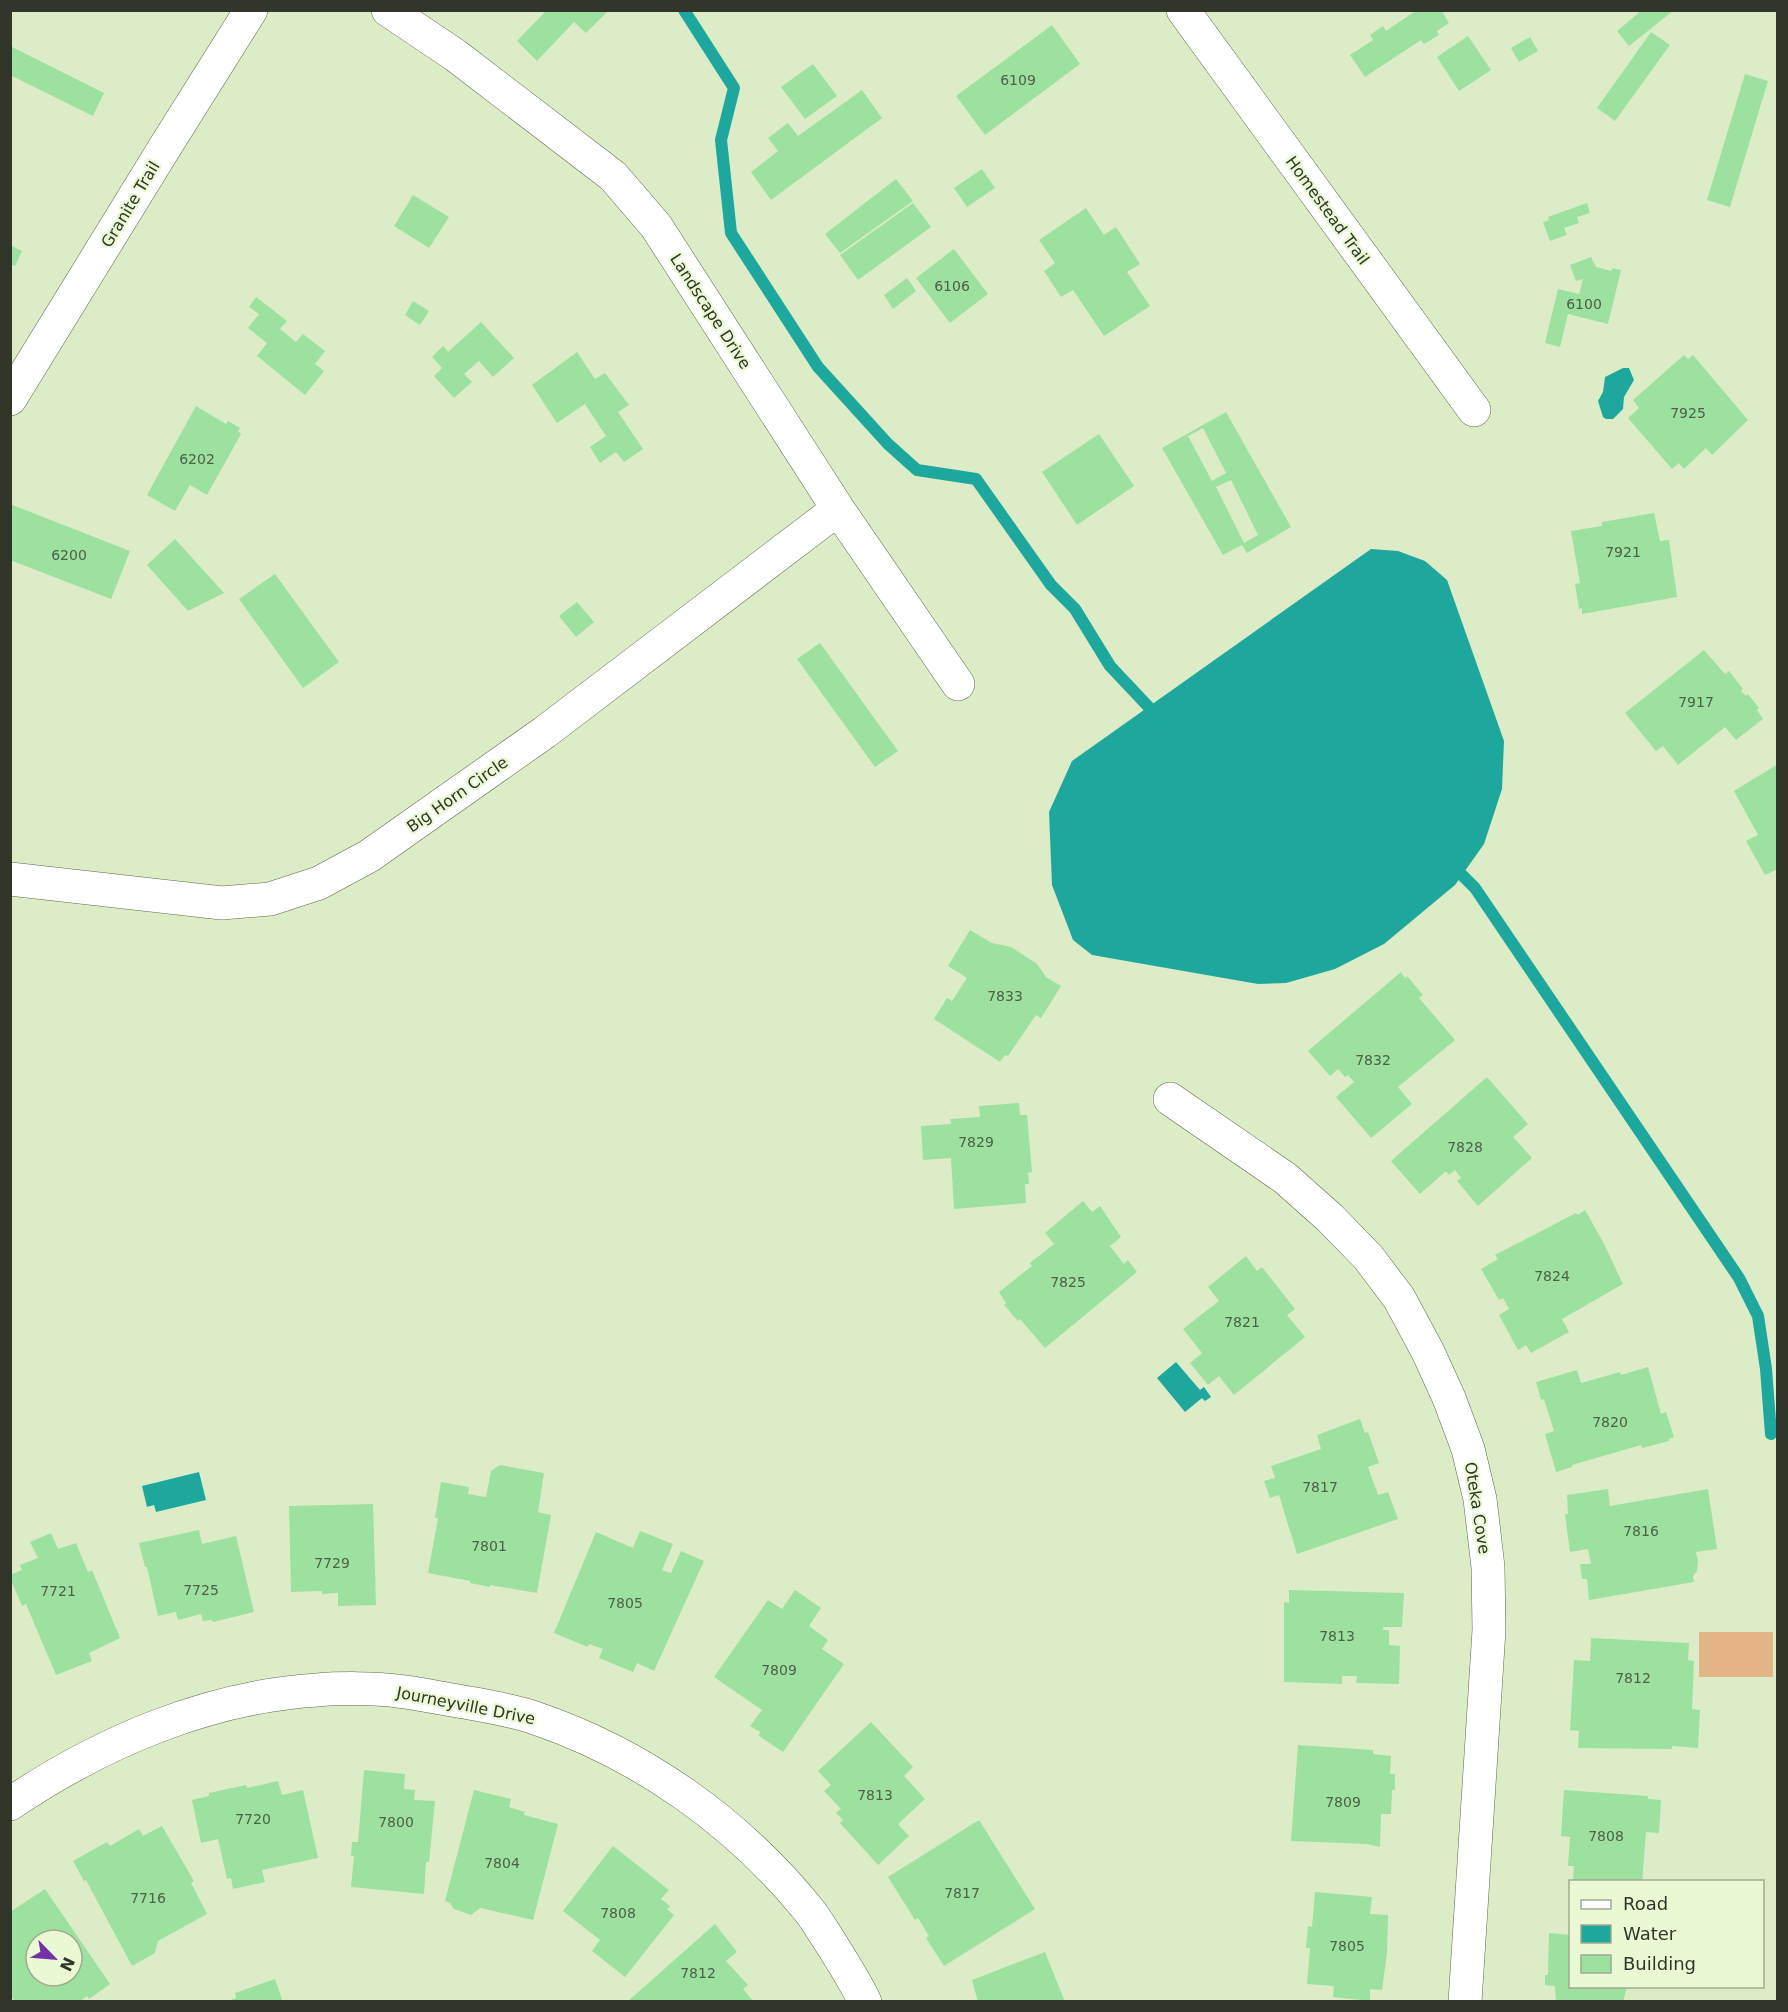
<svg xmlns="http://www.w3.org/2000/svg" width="1788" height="2012" font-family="'DejaVu Sans',sans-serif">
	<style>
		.green { fill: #e3b485 }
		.water { fill: #1ea89d }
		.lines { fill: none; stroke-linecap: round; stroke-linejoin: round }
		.stream { stroke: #1ea89d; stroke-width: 12 }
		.building { fill: #9de1a1; fill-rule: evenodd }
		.minor-casing { stroke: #5d6a49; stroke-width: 34 }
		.minor { stroke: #fff; stroke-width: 33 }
		.labels { text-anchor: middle; stroke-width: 4.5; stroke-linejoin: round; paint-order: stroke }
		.number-label { font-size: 14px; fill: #4c6146 }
		.street-label { font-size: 16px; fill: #313628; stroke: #eaf9d4 }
	</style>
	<rect width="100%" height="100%" fill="#dcecc7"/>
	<!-- green -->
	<path class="green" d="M1699 1632H1773V1677H1699Z"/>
	<!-- water -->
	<path class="water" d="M1623 368H1629L1634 380 1624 397 1623 409 1613 419H1606L1603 417 1598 401 1603 392 1605 377Z
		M1371 549 1398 551 1425 561 1447 580 1504 741 1502 789 1484 844 1455 885 1384 944 1335 969 1286 983 1258 984 1092 955 1073 940 1052 885 1049 812 1072 761Z
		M1176 1362 1200 1390 1204 1387 1211 1397 1205 1401 1202 1398 1185 1412 1157 1378Z
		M199 1472 206 1500 156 1512 154 1505 147 1507 142 1486Z"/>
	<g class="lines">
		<!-- stream -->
		<path class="stream" d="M684 10 734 88 721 140 731 233 818 367 888 444 917 470 976 479 1051 585 1075 609 1110 666 1160 719
			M1447 867 1462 875 1475 888 1739 1278 1758 1316 1766 1369 1771 1434"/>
	</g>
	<!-- building -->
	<path class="building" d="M547 10H609L586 33 574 22 537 61 517 41Z
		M1417 10H1441L1449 23 1437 31 1439 35 1424 44 1421 40 1365 77 1350 55 1373 40 1370 35 1383 26 1386 31Z
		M1642 10H1674L1629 46 1617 31Z
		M1052 25 1080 64 985 135 956 96Z
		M1651 32 1670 45 1615 121 1597 108Z
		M1468 36 1491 70 1459 91 1437 57Z
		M1530 37 1538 51 1519 62 1511 48Z
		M10 46 104 93 93 116 10 75Z
		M813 64 837 96 805 119 781 87Z
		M1745 74 1768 81 1730 207 1707 200Z
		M862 90 882 118 771 200 751 172 778 151 768 138 788 123 798 136Z
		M982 169 995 188 967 207 954 188Z
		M896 179 913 201 840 253 825 234Z
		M413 195 449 217 429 248 394 226Z
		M913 203 931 227 858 280 840 255Z
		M1587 203 1590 213 1577 217 1579 223 1564 228 1567 235 1550 241 1543 222 1549 220 1548 217Z
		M1086 208 1104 235 1116 227 1140 264 1127 272 1150 306 1104 336 1073 290 1061 297 1044 271 1055 263 1039 240Z
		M10 245 22 251 15 266 10 264Z
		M954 249 988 294 950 323 916 278Z
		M1591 257 1596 267 1612 271V268L1621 270 1608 324 1568 314 1560 347 1545 343 1558 289 1579 294 1583 279 1576 281 1570 265Z
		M907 278 916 291 893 309 884 295Z
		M256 297 287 321 280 329 296 342 303 334 325 351 315 364 324 371 305 395 257 356 267 343 248 328 259 314 249 307Z
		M413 301 429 311 420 325 405 315Z
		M481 322 514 358 493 377 479 361 464 374 472 382 454 398 434 376 442 368 432 357 443 346 448 352Z
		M577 352 595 379 605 373 629 405 618 412 643 449 624 462 616 452 600 463 590 447 606 436 585 404 557 423 532 385Z
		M1684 355 1688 359 1693 355 1748 420 1712 455 1706 448 1684 469 1679 463 1672 469 1628 418 1639 408 1633 400Z
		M196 406 226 424 228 421 240 428 238 431 241 434 207 495 190 485 175 511 147 495Z
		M1226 412 1291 527 1247 553 1242 545 1223 555 1162 448ZM1203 428 1226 473 1212 481 1188 436ZM1231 480 1258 535 1244 543 1216 487Z
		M1099 434 1134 486 1077 525 1042 472Z
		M10 504 130 551 111 599 10 560Z
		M1654 513 1660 541 1669 540 1677 597 1582 614V608L1579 609 1575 584 1580 583 1571 531 1602 526V522Z
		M175 539 224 593 188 611 147 565Z
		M275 574 339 662 303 688 239 599Z
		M577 602 594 622 576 637 559 616Z
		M820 643 898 751 875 767 797 659Z
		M1704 650 1725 674 1729 671 1743 689 1741 691 1746 696 1748 694 1759 708 1757 710 1763 719 1736 740 1725 727 1678 765 1663 746 1656 751 1625 713Z
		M1778 764V869L1765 875 1746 841 1758 835 1734 791Z
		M970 930 992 943 1011 947 1037 964 1046 977 1061 986 1041 1018 1036 1015 1008 1056 1005 1055 1000 1062 934 1019 947 998 952 1001 967 978 948 966Z
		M1401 972 1405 978 1407 976 1423 995 1419 998 1455 1040 1398 1087 1412 1104 1371 1138 1336 1097 1354 1082 1348 1075 1345 1077 1338 1069 1330 1076 1308 1051Z
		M1487 1077 1528 1124 1513 1137 1532 1158 1478 1206 1457 1181 1461 1178 1455 1170 1449 1175 1446 1171 1420 1194 1391 1161Z
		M1019 1103 1020 1115H1027L1032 1172 1028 1173 1029 1184H1025L1026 1203 954 1209 951 1158 923 1160 921 1126 951 1124 950 1119 980 1117 979 1106Z
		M1083 1201 1092 1212 1100 1206 1121 1237 1110 1246 1124 1264 1128 1260 1137 1272 1045 1348 1020 1319 1018 1321 1004 1305 1006 1303 999 1292 1032 1266 1030 1263 1054 1244 1045 1233Z
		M1585 1210 1603 1242 1623 1284 1562 1319 1569 1332 1531 1353 1526 1345 1518 1350 1499 1315 1509 1309 1503 1298 1499 1300 1481 1269 1498 1259 1495 1255 1576 1213 1578 1215Z
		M1246 1256 1257 1271 1262 1267 1295 1309 1287 1315 1305 1337 1234 1395 1219 1376 1208 1385 1190 1363 1202 1353 1183 1329 1219 1301 1208 1287Z
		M1648 1367 1661 1414 1666 1412 1674 1437 1669 1439V1441L1642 1448 1641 1445 1572 1465V1467L1556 1472 1545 1434 1554 1431 1544 1399 1541 1400 1536 1382 1577 1370 1581 1383 1620 1372 1621 1375Z
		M1360 1419 1365 1433 1368 1432 1379 1463 1368 1467 1378 1495 1388 1492 1398 1519 1297 1554 1279 1495 1270 1498 1264 1481 1275 1478 1271 1466 1321 1449 1317 1435Z
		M500 1465 544 1473 538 1512 551 1515 537 1593 490 1585V1587L470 1583V1581L428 1573 438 1518H435L441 1482 469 1487 468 1494 486 1497 491 1471Z
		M1608 1489 1610 1506 1708 1489 1717 1549 1696 1552 1698 1561 1697 1571 1693 1576 1694 1582 1589 1600 1587 1579H1582L1580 1564H1591L1588 1549 1570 1552 1565 1514H1568L1567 1495Z
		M373 1504 376 1605 338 1606V1593L322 1594V1591L291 1592 289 1506Z
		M199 1530 202 1544 236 1536 254 1612 213 1622 212 1620 203 1621 201 1614 178 1620 176 1612 158 1616 147 1567H145L139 1543Z
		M640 1531 673 1544 662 1570 671 1573 681 1551 704 1561 654 1671 637 1663 633 1672 599 1658 603 1649 589 1644 588 1647 554 1633 596 1532 633 1548Z
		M51 1533 58 1549 76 1543 88 1572 92 1570 120 1638 89 1653 92 1661 56 1675 26 1604 22 1606 10 1578V1575L22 1570 20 1565 38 1558 30 1542Z
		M795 1590 821 1608 809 1626 828 1640 822 1649 844 1664 783 1752 759 1736 760 1732 750 1726 762 1710 714 1677 768 1600 782 1609Z
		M1289 1590 1404 1593 1402 1627H1383V1630H1389V1645L1400 1646 1399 1684 1356 1683 1357 1676H1342V1684L1284 1682V1602L1289 1603Z
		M1591 1638 1689 1643 1688 1660 1694 1661 1692 1709 1700 1710 1698 1748 1672 1746V1749L1578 1748 1579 1731 1570 1730 1574 1660 1590 1661Z
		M871 1722 913 1767 904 1776 925 1799 898 1824 909 1836 878 1865 840 1823 843 1820 836 1813 841 1809 824 1791 831 1785 818 1771Z
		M1298 1745 1373 1750V1754L1391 1756 1390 1774H1395V1790H1392L1391 1814H1381L1380 1847 1367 1844 1291 1841Z
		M364 1770 405 1774 404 1789 415 1790 414 1800 435 1801 429 1862H426L424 1894 351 1887 354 1856H351L352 1842H358Z
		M278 1781 282 1795 303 1790 318 1858 262 1870 265 1882 233 1889 231 1878 227 1879 218 1839 201 1843 192 1800 209 1796V1793L246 1785 247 1788Z
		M474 1790 511 1799 509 1807 525 1812 524 1815 558 1824 533 1920 480 1908 471 1915 454 1909 450 1903 445 1901Z
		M1564 1790 1648 1796V1799L1661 1800 1659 1833 1646 1832 1642 1882H1573L1574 1866H1568L1570 1837 1561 1836Z
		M979 1820 1035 1909 944 1966 926 1938 929 1936 918 1918 915 1920 888 1877Z
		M162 1826 194 1881 191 1883 207 1914 158 1941 155 1953 132 1966 86 1880 84 1881 73 1861 107 1842 110 1846 139 1829 143 1836Z
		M613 1846 669 1890 661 1899 670 1906 667 1909 674 1915 625 1977 592 1951 600 1940 563 1911Z
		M45 1889 110 1984 89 1999 87 1996 79 2002H15L10 1994V1912ZM36 1940H72V1976H36Z
		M1315 1892 1372 1897 1370 1914 1388 1915 1387 1953 1382 1990 1370 1989V2001L1333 1997 1334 1986 1307 1984 1310 1948H1306L1308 1926 1312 1927Z
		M715 1924 737 1952 726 1961 748 1985 743 1989 754 2002H627Z
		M1549 1933 1570 1935V1986H1627L1623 2002H1556L1555 1986 1545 1985V1975H1548V1972Z
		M1045 1952 1065 2002H978L972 1980Z
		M275 1979 283 2002H226L236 1998 235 1993Z"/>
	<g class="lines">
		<!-- minor casing -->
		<g class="minor-casing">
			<path id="minor" d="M388 10 455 55 613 176 656 226 838 509 958 684
				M1183 10 1474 410
				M10 399 165 147 251 10
				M10 879 222 903 270 899 319 883 369 856 545 732 838 509
				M1170 1099 1285 1178 1330 1218 1368 1257 1399 1298 1428 1352 1449 1398 1468 1449 1480 1499 1488 1567 1489 1630 1465 2002
				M10 1804C100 1743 207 1697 317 1690 339 1688 376 1688 397 1691 416 1693 434 1697 452 1700 479 1705 509 1709 535 1718 641 1754 736 1821 807 1908 815 1917 820 1927 827 1937 840 1958 854 1979 865 2002"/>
		</g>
		<!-- minor -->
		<use href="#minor" class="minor"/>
	</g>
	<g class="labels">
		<!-- number labels -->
		<g class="number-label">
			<text x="1018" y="85">6109</text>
			<text x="952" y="291">6106</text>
			<text x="1584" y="309">6100</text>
			<text x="1688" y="418">7925</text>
			<text x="197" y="464">6202</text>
			<text x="1623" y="557">7921</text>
			<text x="69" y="560">6200</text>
			<text x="1696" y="707">7917</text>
			<text x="1005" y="1001">7833</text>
			<text x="1373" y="1065">7832</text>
			<text x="976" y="1147">7829</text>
			<text x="1465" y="1152">7828</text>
			<text x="1552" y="1281">7824</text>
			<text x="1068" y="1287">7825</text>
			<text x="1242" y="1327">7821</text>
			<text x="1610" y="1427">7820</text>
			<text x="1320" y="1492">7817</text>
			<text x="1641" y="1536">7816</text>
			<text x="489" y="1551">7801</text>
			<text x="332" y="1568">7729</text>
			<text x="201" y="1595">7725</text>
			<text x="58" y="1596">7721</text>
			<text x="625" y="1608">7805</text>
			<text x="1337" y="1641">7813</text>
			<text x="779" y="1675">7809</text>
			<text x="1633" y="1683">7812</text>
			<text x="875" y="1800">7813</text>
			<text x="1343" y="1807">7809</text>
			<text x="253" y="1824">7720</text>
			<text x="396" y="1827">7800</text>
			<text x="1606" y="1841">7808</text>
			<text x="502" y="1868">7804</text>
			<text x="962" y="1898">7817</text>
			<text x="148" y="1903">7716</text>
			<text x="618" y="1918">7808</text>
			<text x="1347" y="1951">7805</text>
			<text x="698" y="1978">7812</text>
		</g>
		<!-- street labels -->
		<g class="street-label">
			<text transform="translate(130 204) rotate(-59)" y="6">Granite Trail</text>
			<text transform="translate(1328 210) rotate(54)" y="6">Homestead Trail</text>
			<text transform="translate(711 311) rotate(57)" y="6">Landscape Drive</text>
			<text transform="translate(457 794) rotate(-35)" y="6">Big Horn Circle</text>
			<text transform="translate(1478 1508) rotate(81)" y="6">Oteka Cove</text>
			<text transform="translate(466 1705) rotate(11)" y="6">Journeyville Drive</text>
		</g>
	</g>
	<!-- border -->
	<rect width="1788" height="2012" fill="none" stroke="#313628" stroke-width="24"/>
	<!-- legend -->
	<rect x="1569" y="1880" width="195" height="108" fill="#eaf9d4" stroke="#a0ab8f" stroke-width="1.5"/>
	<rect x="1581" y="1900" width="30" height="9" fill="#ffffff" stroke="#a0ab8f" stroke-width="1.5"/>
	<text x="1623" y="1910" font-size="18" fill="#313628">Road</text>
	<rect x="1581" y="1925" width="30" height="18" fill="#1ea89d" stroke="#a0ab8f" stroke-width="1.5"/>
	<text x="1623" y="1940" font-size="18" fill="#313628">Water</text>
	<rect x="1581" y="1955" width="30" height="18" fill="#9de1a1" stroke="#a0ab8f" stroke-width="1.5"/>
	<text x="1623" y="1970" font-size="18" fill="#313628">Building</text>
	<!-- north arrow -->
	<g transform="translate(54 1958) rotate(115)"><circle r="28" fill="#eaf9d4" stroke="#a0ab8f" stroke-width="1.5"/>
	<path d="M0-4.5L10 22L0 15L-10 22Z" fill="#7231a6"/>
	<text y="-9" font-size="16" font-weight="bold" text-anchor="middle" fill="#313628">N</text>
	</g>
</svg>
